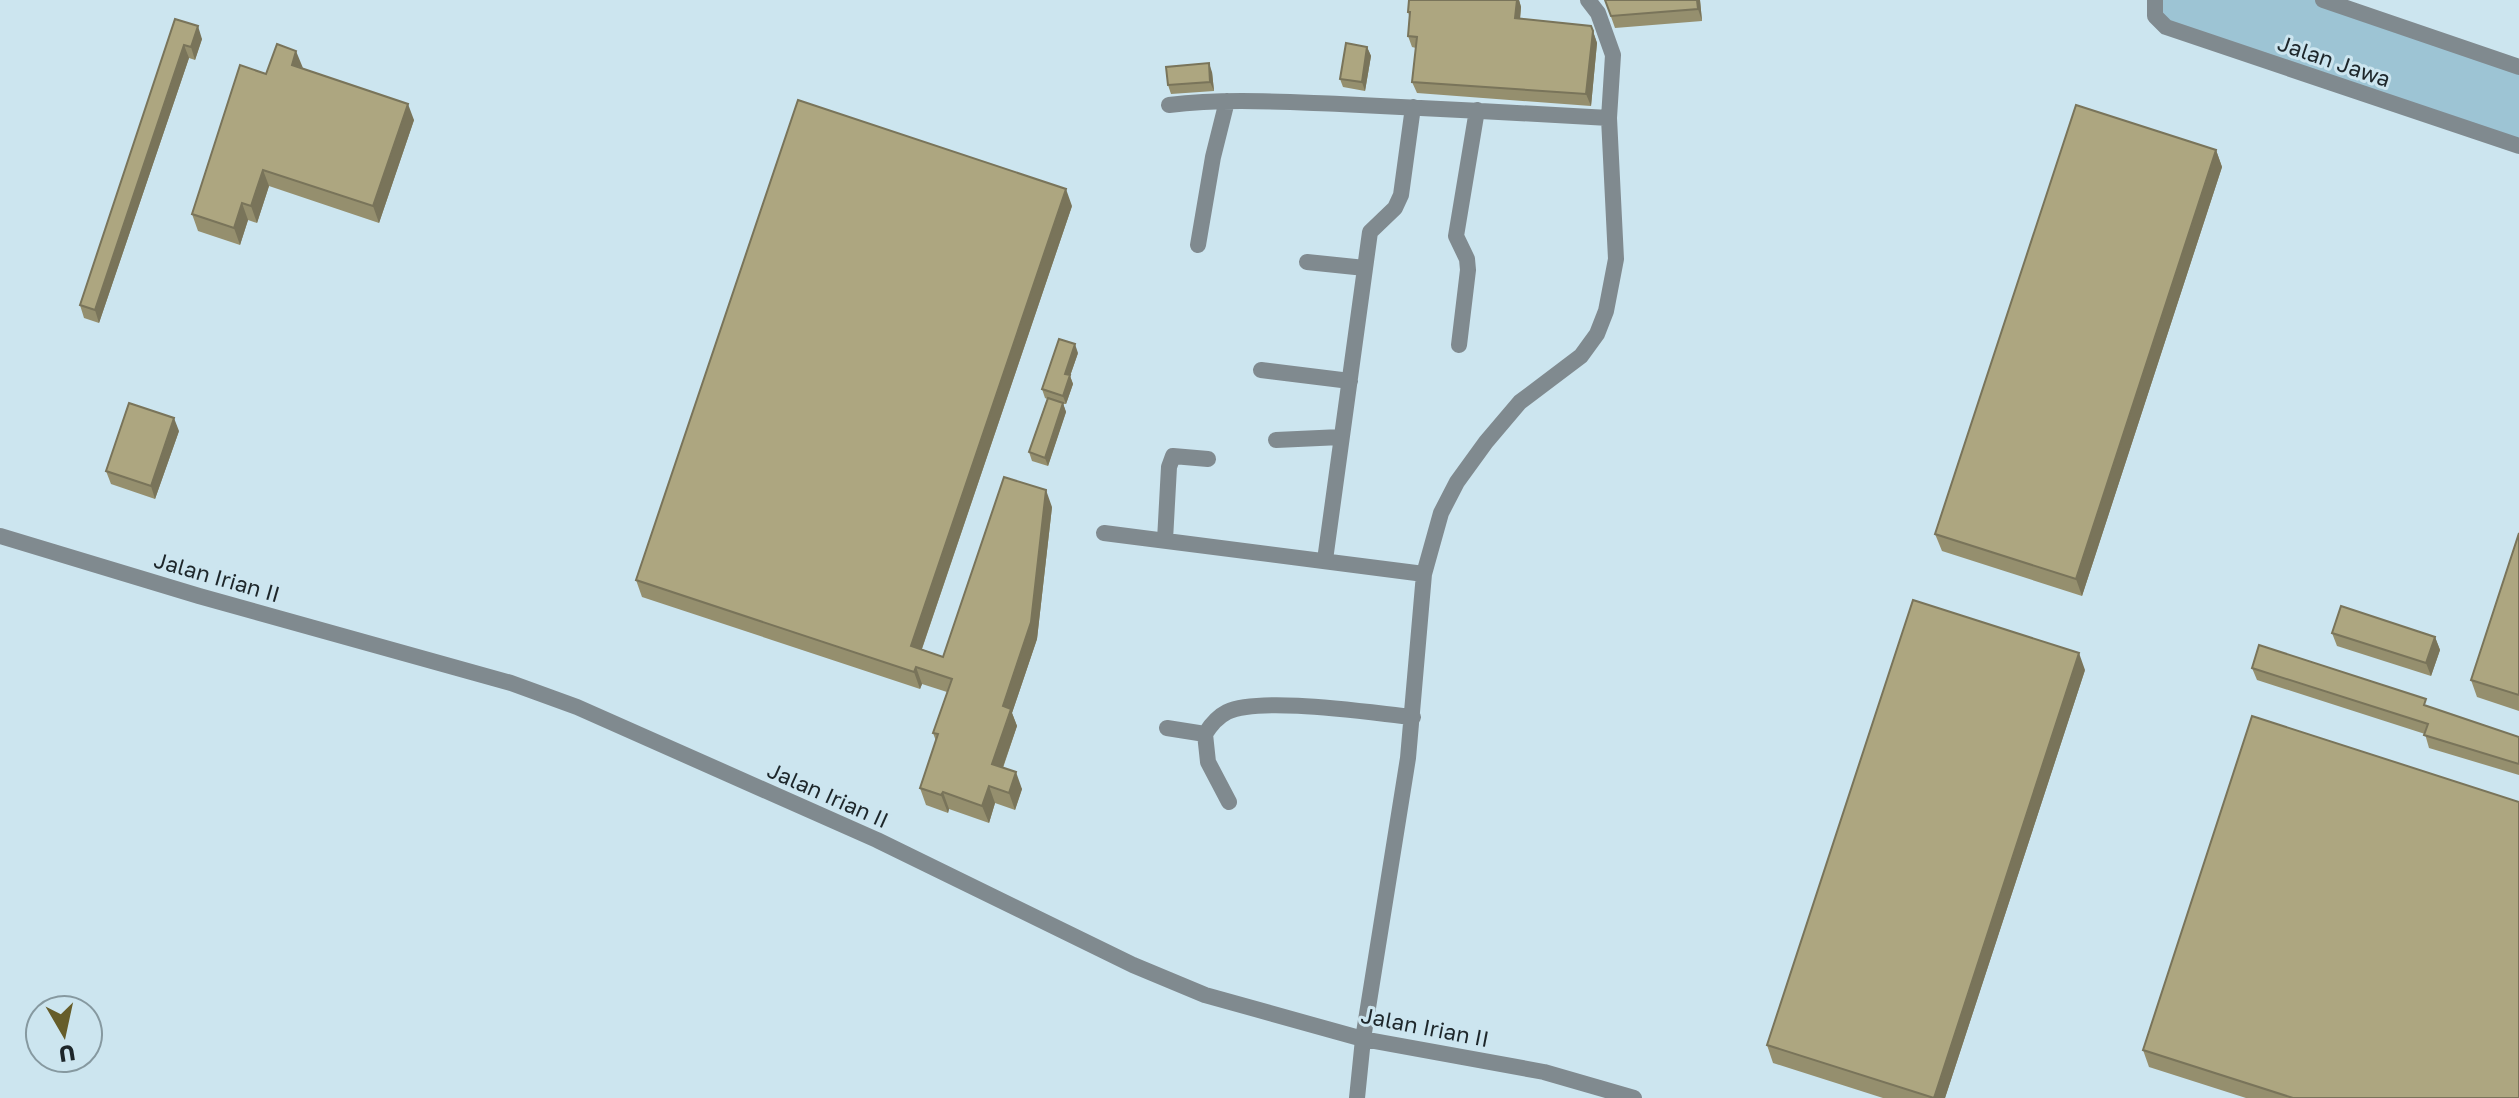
<svg xmlns="http://www.w3.org/2000/svg" width="2519" height="1098" font-family="'Golos Text',sans-serif">
	<style>
		.green { fill: #9dc4d4 }
		.lines { fill: none; stroke-linecap: round; stroke-linejoin: round }
		.street { stroke: #808a8f; stroke-width: 16 }
		.wall { fill: #958f6e }
		.shaded-wall { fill: #79745a }
		.building { fill: #ada680; stroke: #79745a; stroke-width: 2 }
		.labels { text-anchor: middle; stroke-width: 6; stroke-linejoin: round; paint-order: stroke }
		.street-label { font-size: 22px; fill: #1d262a; stroke: #cce5ef }
	</style>
	<rect width="100%" height="100%" fill="#cce5ef"/>
	<!-- green -->
	<path class="green" d="M2155 0H2322L2519 67V146L2166 27Z"/>
	<g class="lines">
		<!-- street -->
		<path class="street" d="M2155 0V16L2166 27 2519 146
			M2323 0 2519 67
			M1169 105C1226 98 1283 102 1340 104 1430 108 1519 113 1609 118
			M1198 245 1213 157 1227 101
			M1307 262 1365 268
			M1459 345 1468 270 1467 259 1456 236 1477 110
			M1261 370 1350 381
			M1276 440 1341 437
			M1104 533 1424 574
			M0 536 199 596 511 683 577 707 877 840 1133 965 1205 995 1363 1039 1544 1072 1634 1098
			M1165 540 1169 467 1173 456 1208 459
			M1325 560 1370 232 1395 208 1401 195 1413 107
			M1167 728 1205 734C1210 726 1217 717 1227 712 1261 696 1371 713 1413 717
			M1205 734 1208 762 1229 802
			M1357 1098 1363 1039 1408 758 1424 574 1441 513 1457 482 1486 442 1520 402 1581 356 1597 334 1606 311 1616 259 1609 118 1613 55 1598 13 1588 0"/>
	</g>
	<!-- wall -->
	<path class="wall" d="M1409 0H1519L1521 7 1520 19 1591 26 1597 43 1591 106 1417 93 1412 82 1416 48 1412 47 1408 36 1410 18 1408 12Z
		M1605 0H1700L1702 21 1615 28Z
		M175 19 202 39 195 60 189 58 99 323 84 318 80 305Z
		M1367 47 1371 56 1365 91 1343 87 1340 79Z
		M302 68 414 120 379 223 269 186 257 223 248 220 240 245 198 231 192 214 266 74Z
		M1212 72 1214 91 1171 94 1168 85Z
		M2216 150 2222 167 2082 596 1942 551 1935 534Z
		M1072 206 922 649 943 657 1052 507 1037 639 1012 713 1017 726 1003 768 1022 789 1015 810 995 803 989 823 949 809 948 813 926 805 920 788 936 741 933 733 947 692 922 684 920 689 642 597 636 580Z
		M1078 353 1070 376 1073 384 1066 404H1063L1066 412 1048 466 1032 461 1029 452 1047 399 1045 398 1042 389Z
		M179 431 155 499 111 484 106 471Z
		M2519 533V711L2477 697 2471 680Z
		M2332 633 2435 637 2440 650 2431 676 2337 646Z
		M2252 668 2429 707 2519 737V775L2429 748 2425 734 2257 680Z
		M2085 670 1945 1098H1883L1773 1063 1767 1045Z
		M2143 1050 2519 1098H2246L2149 1067Z"/>
	<!-- shaded-wall -->
	<path class="shaded-wall" d="M1517 0H1519L1521 7 1519 30 1515 18Z
		M1697 0H1700L1702 21 1698 9Z
		M198 26 202 39 195 60 191 47Z
		M1593 31 1597 43 1591 106 1586 94Z
		M184 45 189 58 99 323 95 310Z
		M1367 47 1371 56 1365 91 1362 82Z
		M296 51 303 68 292 65Z
		M1209 63 1212 72 1214 91 1210 82Z
		M408 104 414 120 379 223 373 206Z
		M2216 150 2222 167 2082 596 2076 579Z
		M263 170 269 186 257 223 251 206Z
		M1066 189 1072 206 917 663 911 646Z
		M242 203 248 220 240 245 234 228Z
		M1075 344 1078 353 1070 376 1073 384 1066 404 1063 396 1065 374Z
		M1063 403 1066 412 1048 466 1045 458Z
		M174 418 179 431 155 499 151 486Z
		M1046 490 1052 507 1037 639 1012 713 1017 726 998 781 992 764Z
		M2435 637 2440 650 2431 676 2426 663Z
		M2079 653 2085 670 1945 1098H1934Z
		M916 667 922 684 920 689 914 672Z
		M1016 772 1022 789 1015 810 1009 793Z
		M989 786 995 803 989 823 982 806Z
		M943 792 949 809 948 813 941 795Z"/>
	<!-- building -->
	<path class="building" d="M1409 0H1517L1515 18 1591 26 1593 31 1586 94 1412 82 1417 37 1408 36 1410 12H1408Z
		M1605 0H1697L1698 9 1611 16Z
		M175 19 198 26 191 47 184 45 95 310 80 305Z
		M1346 43 1367 47 1362 82 1340 79Z
		M277 44 296 51 292 65 408 104 373 206 263 170 251 206 242 203 234 228 192 214 240 65 266 74Z
		M1209 63 1210 82 1168 85 1166 67Z
		M798 100 1066 189 911 646 943 657 1004 477 1046 490 1031 622 1003 706 1011 709 992 764 1016 772 1009 793 989 786 982 806 943 792 941 795 920 788 938 734 933 733 952 679 916 667 914 672 636 580Z
		M2076 105 2216 150 2076 579 1935 534Z
		M1059 339 1075 344 1065 374 1070 375 1063 396 1042 389Z
		M1048 398 1063 403 1045 458 1029 452Z
		M129 403 174 418 151 486 106 471Z
		M2519 533V695L2471 680Z
		M1913 600 2079 653 1934 1098 1767 1045Z
		M2341 606 2435 637 2426 663 2332 633Z
		M2259 645 2426 699 2424 705 2519 737V764L2424 735 2428 724 2252 668Z
		M2252 716 2519 802V1098H2293L2143 1050Z"/>
	<g class="labels">
		<!-- street labels -->
		<g class="street-label">
			<text transform="translate(2334 61) rotate(19)" y="8">Jalan Jawa</text>
			<text transform="translate(217 577) rotate(16)" y="8">Jalan Irian II</text>
			<text transform="translate(828 795) rotate(24)" y="8">Jalan Irian II</text>
			<text transform="translate(1425 1027) rotate(11)" y="8">Jalan Irian II</text>
		</g>
	</g>
	<!-- north arrow -->
	<g transform="translate(64 1034) rotate(171)"><circle r="38" fill="#cce5ef" stroke="#8699a0" stroke-width="2"/>
	<path d="M0-6L14 30L0 20L-14 30Z" fill="#665d2a"/>
	<text y="-12" font-size="22" font-weight="bold" text-anchor="middle" fill="#1d262a">U</text>
	</g>
</svg>
